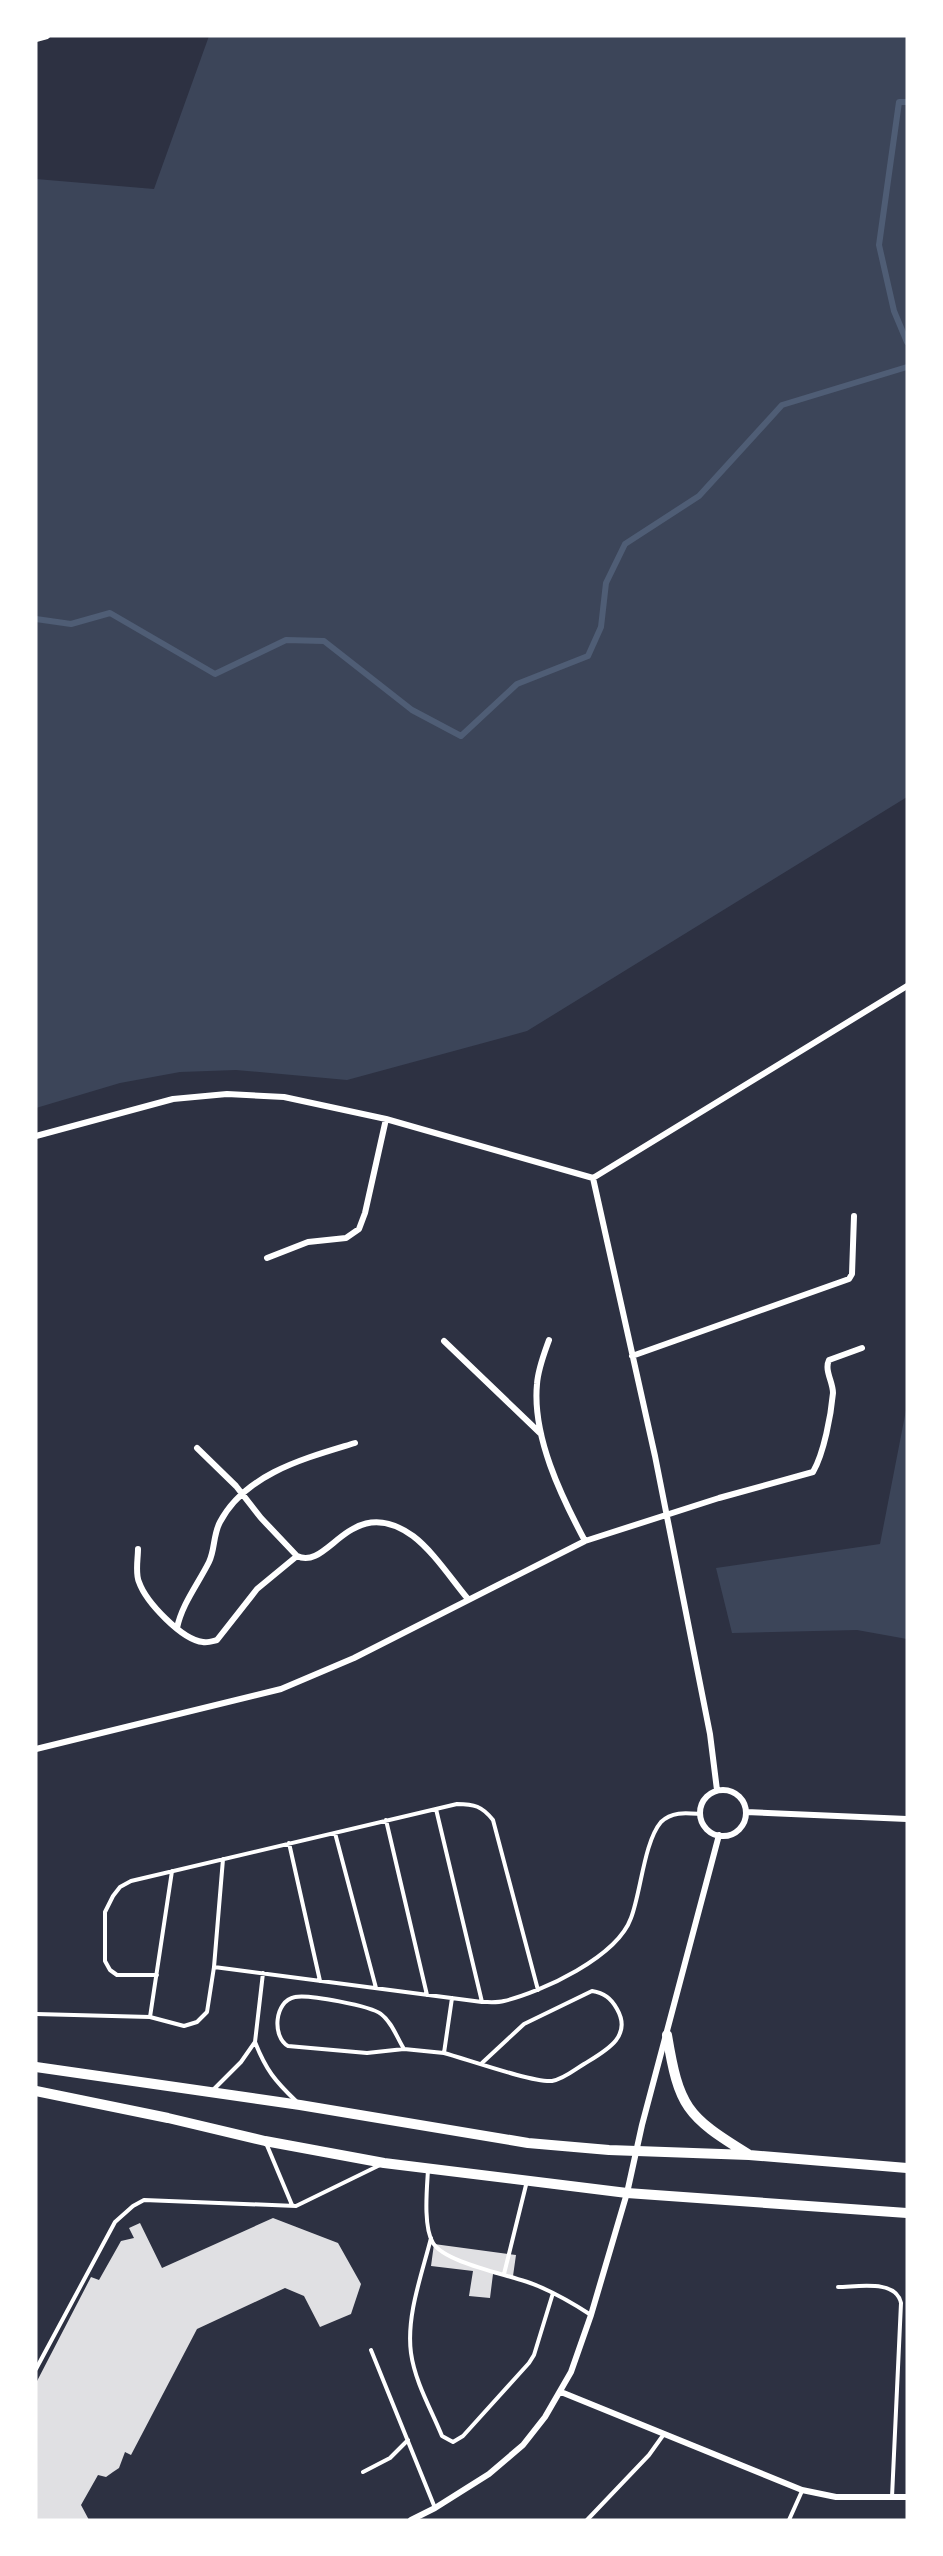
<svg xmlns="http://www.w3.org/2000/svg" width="943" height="2556" font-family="'PT Serif',serif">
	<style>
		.green { fill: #3c4559 }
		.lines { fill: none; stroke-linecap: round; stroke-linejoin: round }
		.stream { stroke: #4f5d75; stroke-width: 6 }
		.building { fill: #e0e0e3 }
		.service { stroke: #fff; stroke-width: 4 }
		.minor { stroke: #fff; stroke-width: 6 }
		.tertiary { stroke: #fff; stroke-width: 10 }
	</style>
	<rect width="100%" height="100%" fill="#2d3142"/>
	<!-- green -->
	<path class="green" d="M209 36H907V797L527 1031 347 1080 236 1070 180 1072 120 1083 36 1108V179L154 189Z
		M907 1405V1639L857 1630 732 1633 716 1568 880 1544Z"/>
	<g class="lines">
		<!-- stream -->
		<path class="stream" d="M907 102H899L879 245 894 311 907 342
			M36 619 71 624 110 613 215 674 286 640 324 641 412 710 461 736 517 684 588 656 601 627 606 583 625 544 699 496 782 405 907 367"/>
	</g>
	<!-- building -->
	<path class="building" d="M273 2218 338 2243 361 2284 351 2314 320 2327 304 2296 285 2288 197 2329 131 2455 125 2452 119 2468 113 2472 106 2477 98 2475 81 2505 89 2520H36V2383L91 2277 99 2280 121 2241 134 2238 129 2228 140 2223 162 2268Z
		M434 2244 516 2255 513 2276 493 2274 490 2298 469 2296 473 2271 431 2266Z"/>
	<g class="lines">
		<!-- service -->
		<path class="service" d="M436 1809 482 2002
			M386 1820 427 1995
			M335 1833 376 1988
			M289 1843 320 1981
			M214 1967 223 1859
			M157 1975H117L110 1970 105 1961V1912L113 1896 120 1887 131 1881 457 1804C474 1804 482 1806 493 1820L538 1990
			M452 1998 444 2053C466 2059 534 2083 552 2081 564 2079 574 2070 584 2064 605 2051 633 2037 617 2009 611 1998 604 1993 592 1991L524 2024 482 2063
			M36 2014 150 2017 184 2026 197 2022 207 2012 214 1967 482 2002C489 2002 497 2003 504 2001 542 1992 617 1957 631 1918 641 1892 644 1842 661 1822 672 1811 687 1813 700 1814
			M150 2017 172 1871
			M255 2042C266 2070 275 2081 296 2101
			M404 2049C397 2038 392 2022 381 2014 371 2006 308 1994 295 1997 274 2001 272 2037 288 2046L367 2053 404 2049 444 2053
			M212 2091 241 2062 255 2042 263 1973
			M266 2143 292 2205
			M428 2170C427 2188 423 2227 433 2243 446 2264 513 2275 538 2286 557 2294 574 2304 591 2315
			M431 2238C422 2274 406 2316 411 2353 415 2382 431 2409 442 2436L453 2442 463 2436 529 2363 534 2355 553 2293
			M504 2274 527 2181
			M838 2287C857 2287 896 2279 901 2303L892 2497
			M371 2350 435 2508
			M36 2369 115 2222 133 2206 144 2200 296 2206 380 2165
			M363 2472 390 2458 408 2440
			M587 2520 649 2455 664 2434
			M789 2520 802 2491"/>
		<!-- minor -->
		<path class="minor" d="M36 39 47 36
			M36 1136 173 1099 227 1094 284 1097 386 1119 593 1178 907 986
			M593 1178 655 1456 710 1734 717 1790
			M267 1258 308 1242 346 1238 359 1229 365 1213 386 1119
			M549 1340C544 1354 538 1369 537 1384 532 1436 561 1496 585 1541
			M444 1341 541 1434
			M632 1356 849 1279 852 1274 854 1216
			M197 1448 236 1486 261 1518 297 1556C329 1572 350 1491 413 1536 433 1551 452 1580 468 1599
			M138 1549C138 1559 135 1573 139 1582 146 1602 182 1640 203 1642 207 1643 213 1641 217 1640L257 1589 297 1556
			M177 1628C182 1604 198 1584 209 1562 215 1550 213 1535 220 1522 246 1473 306 1458 355 1443
			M36 1749 281 1689 354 1658 585 1541 719 1498 813 1472C824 1453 831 1415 833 1393 833 1382 824 1370 829 1360L862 1348
			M700 1813a23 23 0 1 1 46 0a23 23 0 1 1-46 0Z
			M746 1812 907 1819
			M561 2392 802 2490 836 2497H907
			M411 2520 435 2508 489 2474 523 2445 545 2417 571 2372 591 2315 627 2193 642 2125 719 1835"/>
		<!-- tertiary -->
		<path class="tertiary" d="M667 2035C679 2107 686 2116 748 2154
			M36 2067 300 2105 528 2143 609 2150 749 2155 907 2168
			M36 2091 168 2118 265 2141 384 2163 627 2193 907 2213"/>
	</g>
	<!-- border -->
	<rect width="943" height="2556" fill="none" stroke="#ffffff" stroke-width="75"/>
</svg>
